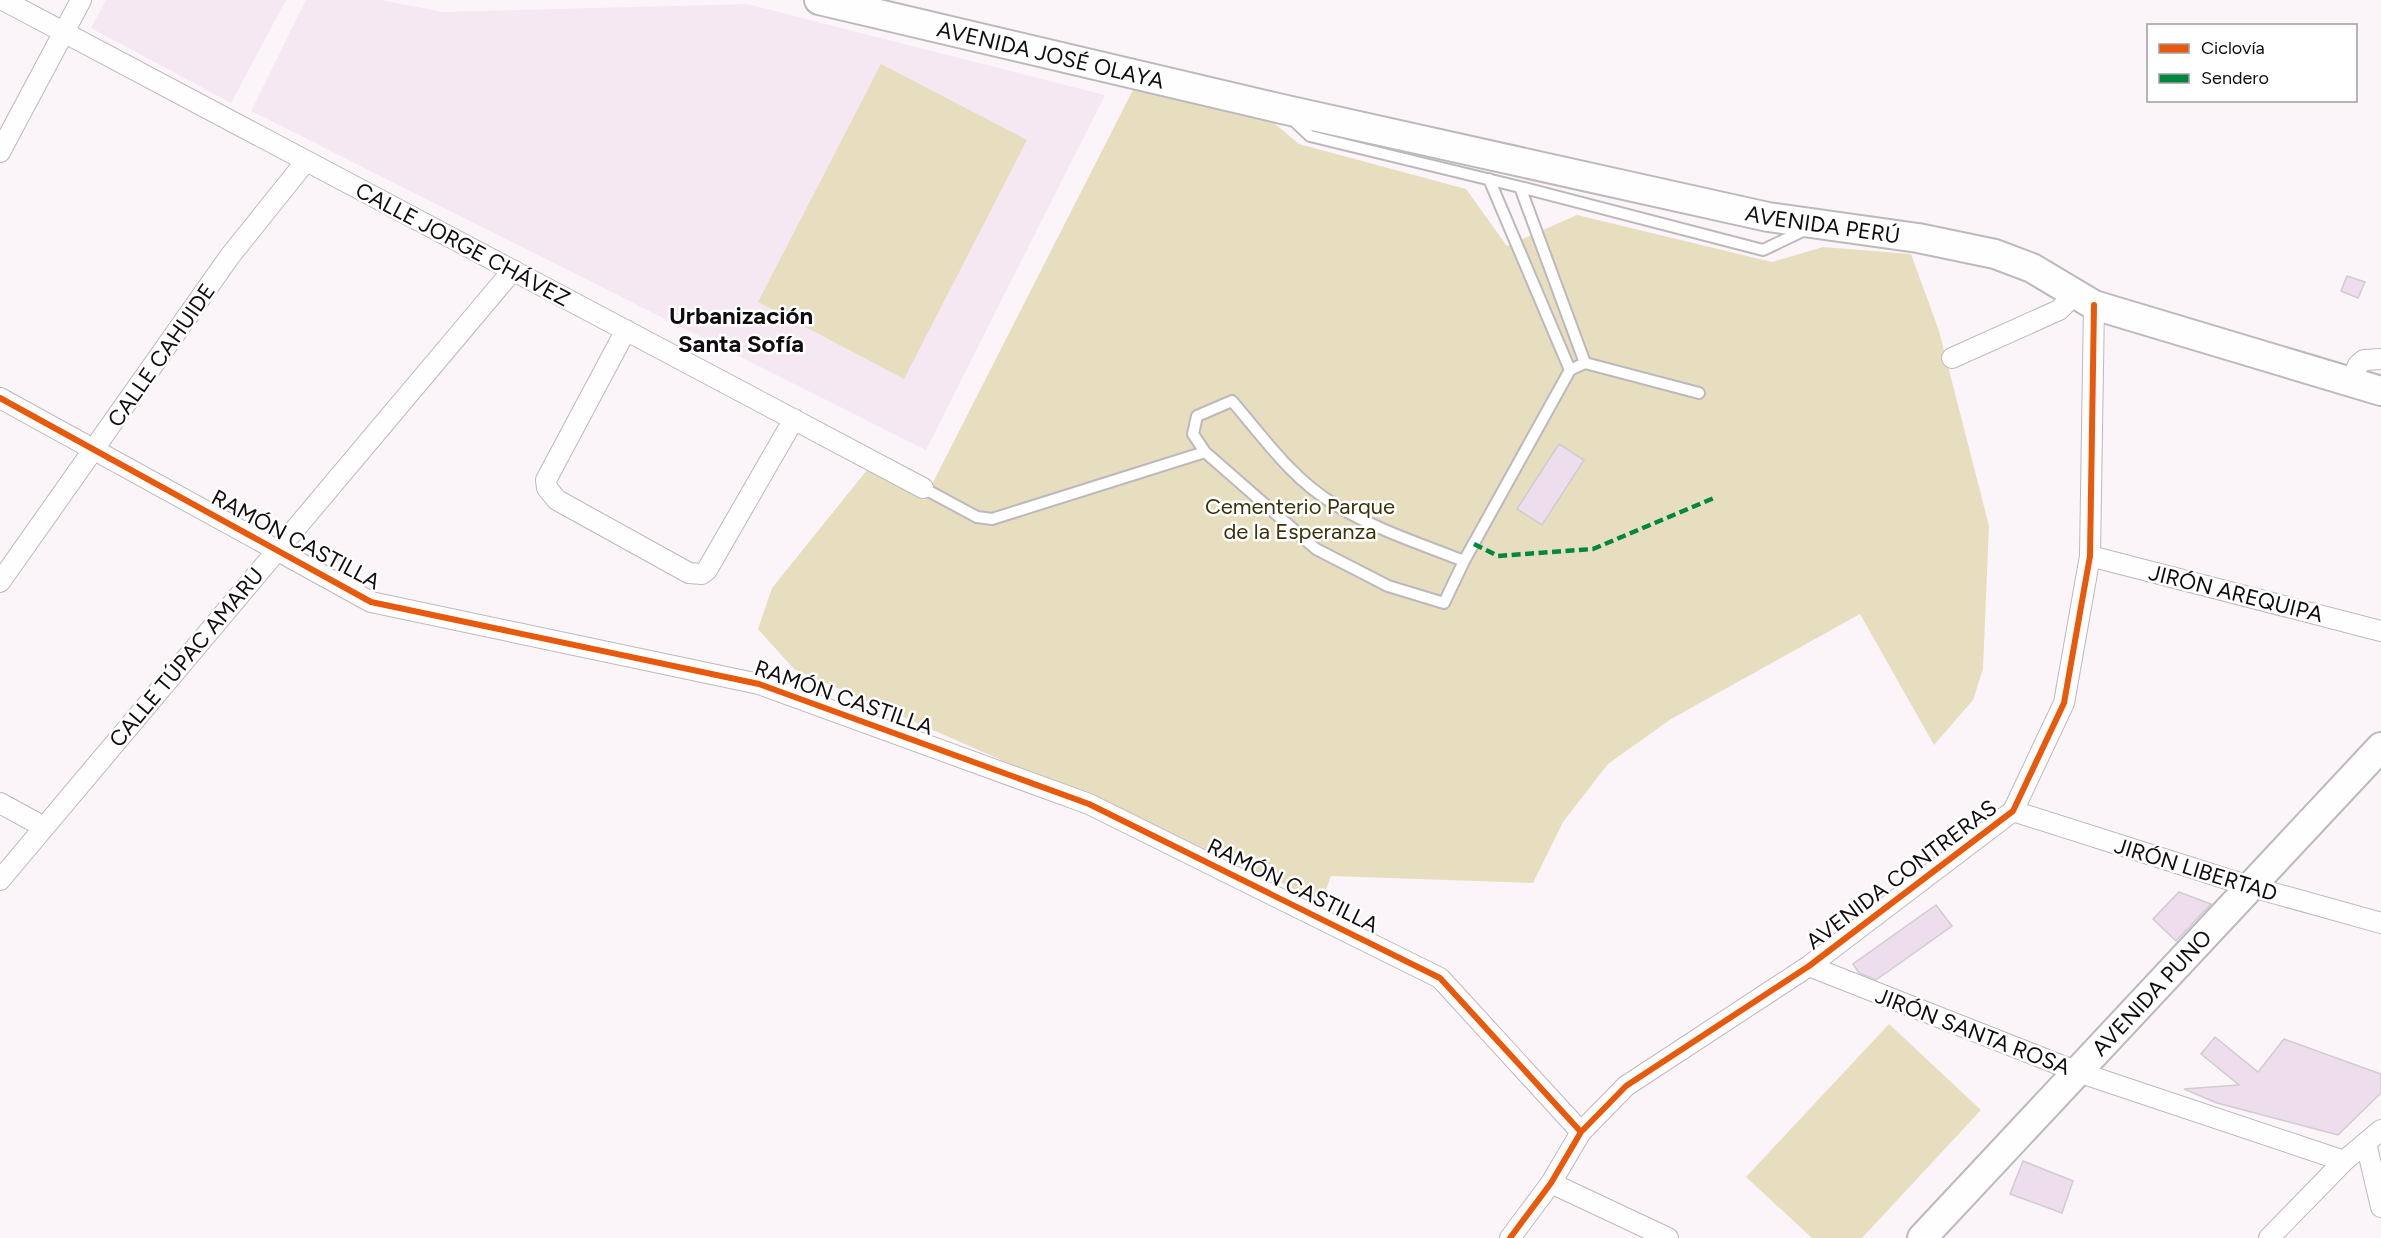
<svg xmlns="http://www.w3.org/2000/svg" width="2381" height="1238" font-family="Figtree,sans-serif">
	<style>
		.built { fill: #f5e8f2 }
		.green { fill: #e7dec0 }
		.building { fill: #eeddec; stroke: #d0ccd0; stroke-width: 1.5 }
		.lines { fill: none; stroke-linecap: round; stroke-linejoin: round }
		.lane-casing { stroke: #bdb8bc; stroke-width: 14 }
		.street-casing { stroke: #bdb8bc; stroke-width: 22 }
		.secondary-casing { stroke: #bdb8bc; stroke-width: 32 }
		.lane { stroke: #fefefe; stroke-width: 10 }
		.street { stroke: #fefefe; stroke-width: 20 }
		.secondary { stroke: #fefefe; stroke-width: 28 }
		.quiet { stroke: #00873e; stroke-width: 4.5; stroke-dasharray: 9 4.5; stroke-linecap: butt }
		.cycleway-casing { stroke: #fff; stroke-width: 10 }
		.cycleway { stroke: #e8590c; stroke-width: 6 }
		.labels { text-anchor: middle; stroke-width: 5; stroke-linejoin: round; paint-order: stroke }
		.street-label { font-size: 22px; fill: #100c0f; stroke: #fff }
		.park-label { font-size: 22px; fill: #393309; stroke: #fff }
		.neighbourhood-label { font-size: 24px; font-weight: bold; fill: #100c0f; stroke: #fff }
	</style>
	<rect width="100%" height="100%" fill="#fbf5fa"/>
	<!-- built -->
	<path class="built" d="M106 0H286L231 103 91 28Z
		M306 0H380L443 12 747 4 1105 95 926 450 251 111Z"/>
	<!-- green -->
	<path class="green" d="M881 64 1027 140 904 379 758 302Z
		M1136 84 1268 118 1299 144 1466 189 1507 246 1577 215 1772 262 1823 247 1911 254 1939 331 1989 526 1983 669 1973 700 1934 745 1860 614 1671 719 1608 764 1563 822 1533 883 1331 876 1322 901 794 669 758 629 772 588 867 470 924 500Z
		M1889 1024 1981 1110 1862 1238H1812L1746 1177Z"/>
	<!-- building -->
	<path class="building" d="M2347 276 2365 282 2358 298 2341 291Z
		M1559 444 1584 460 1542 525 1517 509Z
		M2179 892 2211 904 2176 941 2153 919Z
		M1936 905 1952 926 1876 980 1859 973 1853 964Z
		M2215 1037 2258 1072 2284 1039 2381 1074V1093L2338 1135 2217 1103 2184 1089 2239 1085 2201 1054Z
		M2023 1161 2073 1181 2062 1213 2010 1194Z"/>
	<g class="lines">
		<!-- lane casing -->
		<g class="lane-casing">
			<path id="lane" d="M1291 118 1310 136 1520 187 1763 250 1807 229
				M1489 179 1570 370
				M1520 187 1585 363
				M923 488 977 517 992 519 1205 452
				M1464 561C1421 544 1374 529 1334 504 1292 479 1263 437 1232 401L1197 416 1193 434 1205 452 1316 549 1388 586 1444 603 1464 561 1570 370 1585 363 1699 393"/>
		</g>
		<!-- street casing -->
		<g class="street-casing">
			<path id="street" d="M3 0 923 488
				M0 152 81 0
				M626 330 546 480 547 488 557 500 689 573 702 574 707 570 794 419
				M1952 358 2059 310 2074 295
				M2350 383 2358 365 2364 360 2381 359
				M0 398 371 602 759 684 1089 804 1440 978 1581 1132
				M2090 556 2381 631
				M0 582 230 256 306 161
				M0 803 44 827
				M2013 811 2252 887 2381 923
				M0 880 513 270
				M1809 966 2078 1072 2344 1161
				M2366 1143 2381 1207
				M1551 1183 1668 1238
				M1510 1238 1551 1183 1581 1132 1626 1086 1809 966 2013 811 2064 703 2090 556 2094 305
				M2269 1238 2344 1161 2381 1130"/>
		</g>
		<!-- secondary casing -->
		<g class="secondary-casing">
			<g id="secondary">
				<path id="s1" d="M819 0 1282 109 1768 217 1918 238 1995 254 2032 268 2094 305 2381 391"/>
				<path id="s2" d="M1922 1238 2381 747"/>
			</g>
		</g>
		<!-- lane -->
		<use href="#lane" class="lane"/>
		<!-- street -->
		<use href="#street" class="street"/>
		<!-- secondary -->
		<use href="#secondary" class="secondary"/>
		<!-- quiet -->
		<path class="quiet" d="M1474 544 1498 556 1593 549 1714 498"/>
		<!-- cycleway casing -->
		<g class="cycleway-casing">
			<path id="cycleway" d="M0 398 371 602 759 684 1089 804 1440 978 1581 1132
				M1510 1238 1551 1183 1581 1132 1626 1086 1809 966 2013 811 2064 703 2090 556 2094 305"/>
		</g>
		<!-- cycleway -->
		<use href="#cycleway" class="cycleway"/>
	</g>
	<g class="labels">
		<!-- street labels -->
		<g class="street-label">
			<text dy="8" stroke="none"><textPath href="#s1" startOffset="238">AVENIDA JOSÉ OLAYA</textPath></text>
			<text dy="8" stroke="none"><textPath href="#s1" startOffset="1029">AVENIDA PERÚ</textPath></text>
			<text transform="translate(463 244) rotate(28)" y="8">CALLE JORGE CHÁVEZ</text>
			<text transform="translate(161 355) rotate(-55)" y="8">CALLE CAHUIDE</text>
			<text transform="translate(296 539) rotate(28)" y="8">RAMÓN CASTILLA</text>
			<text transform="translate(2236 593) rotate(14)" y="8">JIRÓN AREQUIPA</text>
			<text transform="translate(186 657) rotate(-50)" y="8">CALLE TÚPAC AMARU</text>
			<text transform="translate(844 697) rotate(19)" y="8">RAMÓN CASTILLA</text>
			<text transform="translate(2196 869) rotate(17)" y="8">JIRÓN LIBERTAD</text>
			<text transform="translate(1901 874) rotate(-37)" y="8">AVENIDA CONTRERAS</text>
			<text transform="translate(1293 885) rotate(26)" y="8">RAMÓN CASTILLA</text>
			<text dy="8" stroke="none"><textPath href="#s2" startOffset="336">AVENIDA PUNO</textPath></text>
			<text transform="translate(1973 1031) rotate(21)" y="8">JIRÓN SANTA ROSA</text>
		</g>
		<!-- park labels -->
		<g class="park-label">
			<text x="1300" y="514">Cementerio Parque<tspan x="1300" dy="25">de la Esperanza</tspan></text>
		</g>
		<!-- neighbourhood labels -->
		<g class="neighbourhood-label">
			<text x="741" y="324">Urbanización<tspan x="741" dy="28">Santa Sofía</tspan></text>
		</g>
	</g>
	<!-- legend -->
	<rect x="2147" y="24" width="210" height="78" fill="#ffffff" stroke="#9f9e9f" stroke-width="1.5"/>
	<rect x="2159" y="44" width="30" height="9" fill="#e8590c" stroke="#9f9e9f" stroke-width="1.5"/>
	<text x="2201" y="54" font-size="18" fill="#100c0f">Ciclovía</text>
	<rect x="2159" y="74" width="30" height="9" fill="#00873e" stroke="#9f9e9f" stroke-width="1.5"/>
	<text x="2201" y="84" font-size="18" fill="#100c0f">Sendero</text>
</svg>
